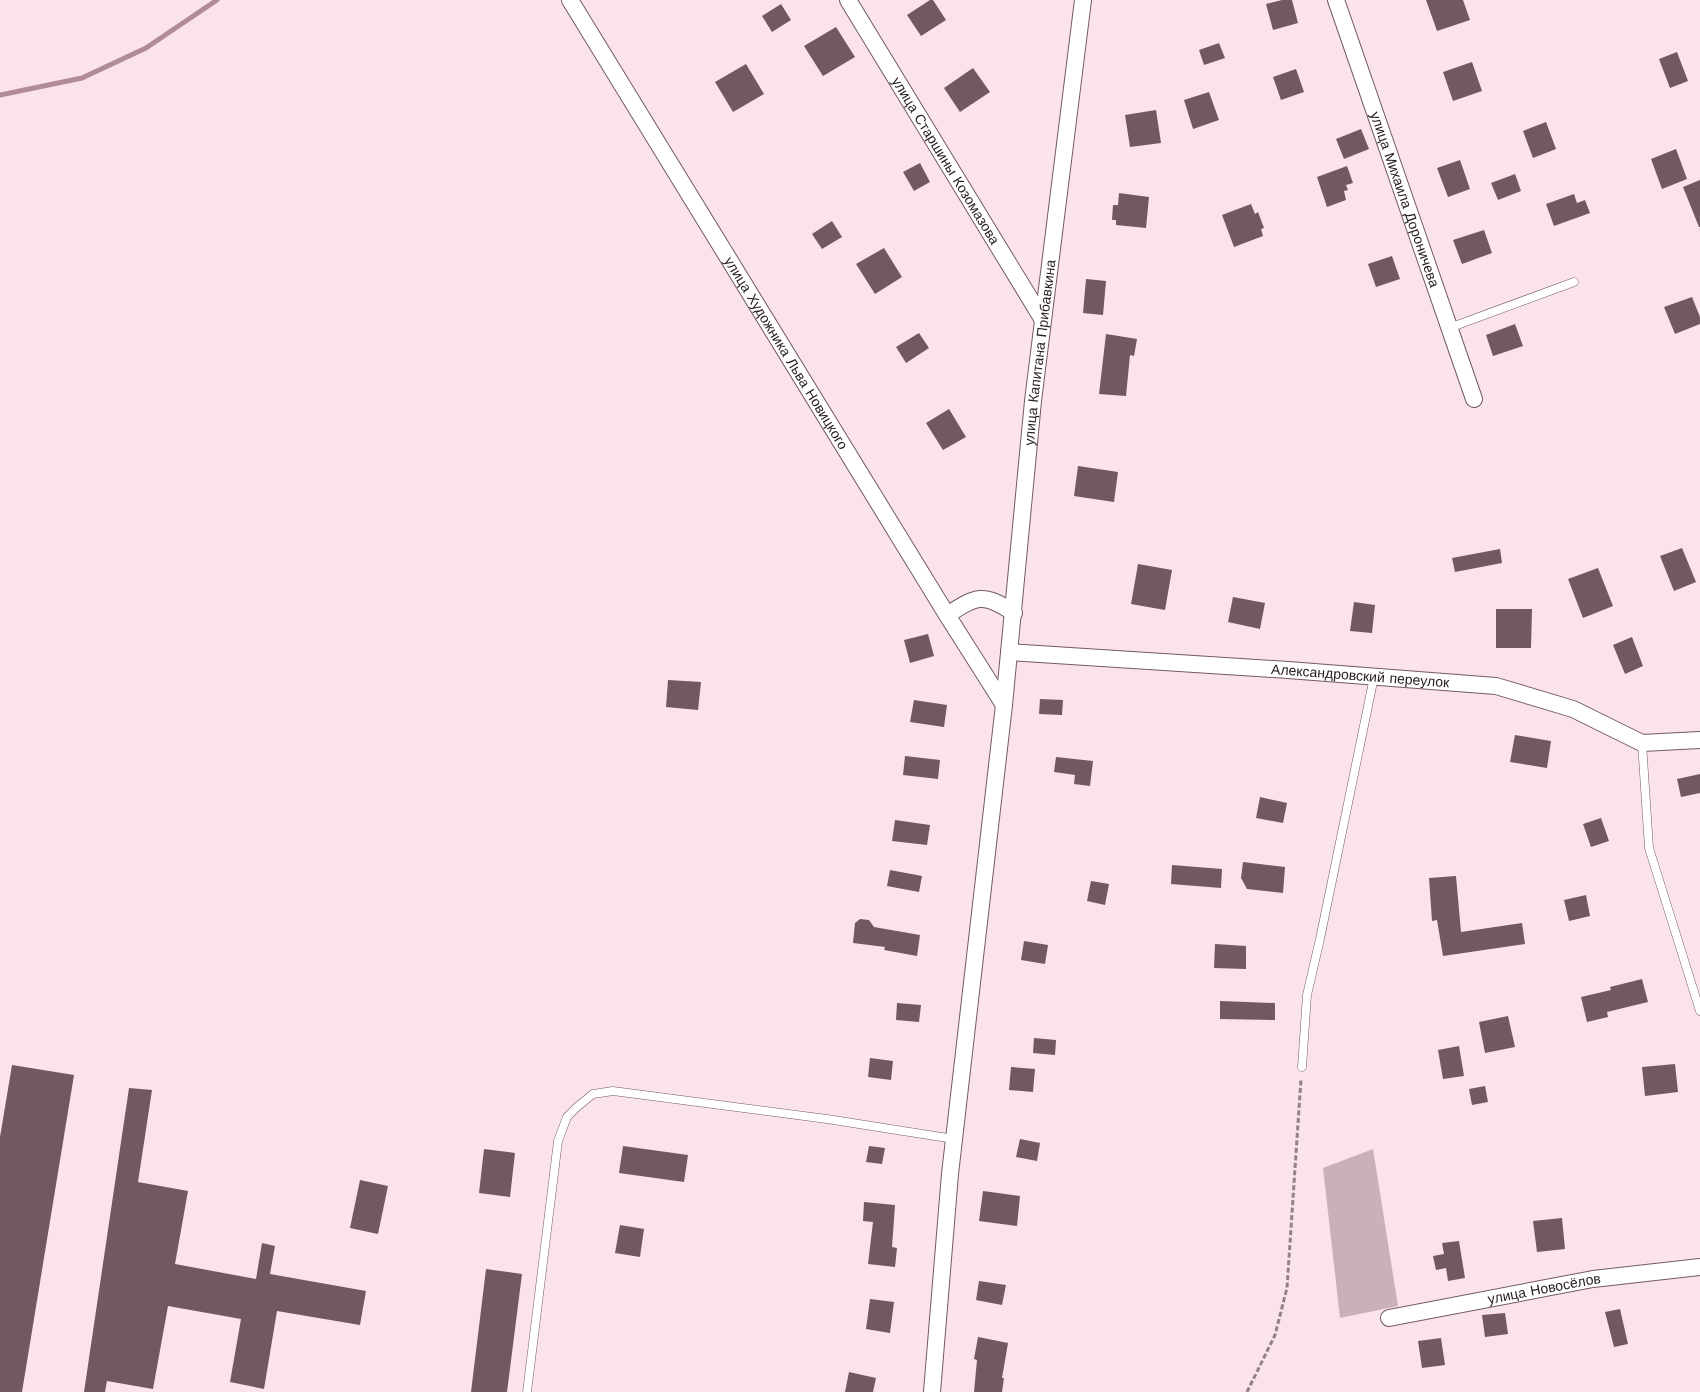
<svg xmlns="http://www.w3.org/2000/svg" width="1700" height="1392" font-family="'Work Sans',sans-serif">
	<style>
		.green { fill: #c8b1b8 }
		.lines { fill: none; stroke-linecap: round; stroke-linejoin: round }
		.stream { stroke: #b18b98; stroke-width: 5 }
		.building { fill: #715861 }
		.service-casing { stroke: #735a63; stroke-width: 9 }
		.minor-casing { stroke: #735a63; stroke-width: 18 }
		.path { stroke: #928186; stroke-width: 3; stroke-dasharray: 5 2.5; stroke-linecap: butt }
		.service { stroke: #fff; stroke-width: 8 }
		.minor { stroke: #fff; stroke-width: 16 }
		.labels { text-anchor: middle; stroke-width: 5; stroke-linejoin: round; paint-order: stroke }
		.street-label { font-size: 14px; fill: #2a2023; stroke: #fbe3eb }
	</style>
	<rect width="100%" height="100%" fill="#fbe3eb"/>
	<!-- green -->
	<path class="green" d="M1373 1149 1398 1306 1340 1318 1323 1168Z"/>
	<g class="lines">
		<!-- stream -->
		<path class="stream" d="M0 95 82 78 146 48 217 0"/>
	</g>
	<!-- building -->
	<path class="building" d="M930 0H933L946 20 921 36 907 15Z
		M1282 0H1292L1298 23 1273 30 1266 4Z
		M1426 0H1463L1470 20 1437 31Z
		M781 4 791 20 772 32 762 16Z
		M836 27 855 57 823 76 804 46Z
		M1219 43 1225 58 1204 65 1199 50Z
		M1677 52 1688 81 1670 88 1659 59Z
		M1472 62 1482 91 1453 101 1443 72Z
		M746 64 764 94 733 112 715 82Z
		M973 68 990 92 960 112 944 88Z
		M1296 69 1304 92 1281 100 1273 77Z
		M1209 92 1219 120 1193 129 1184 100Z
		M1156 110 1161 143 1130 147 1125 115Z
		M1546 122 1556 149 1533 158 1523 131Z
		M1361 129 1369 149 1344 159 1336 139Z
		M1676 149 1687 179 1662 189 1651 159Z
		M1460 160 1470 189 1448 197 1437 168Z
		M920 163 930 182 914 191 903 172Z
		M1347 166 1353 183 1346 185 1348 190 1344 191 1346 200 1327 207 1317 177Z
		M1515 174 1521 191 1498 200 1491 183Z
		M1700 180V227H1699L1683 187Z
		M1119 193 1149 197 1146 228 1116 225V220H1112L1113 205H1118Z
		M1574 194 1577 203 1585 200 1590 213 1554 226 1546 204Z
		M1251 204 1255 214 1258 212 1264 228 1261 229 1263 236 1234 247 1222 215Z
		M832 221 842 237 822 249 812 234Z
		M1484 230 1492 253 1462 264 1453 240Z
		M884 248 902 277 875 294 856 264Z
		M1392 256 1400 279 1376 287 1368 264Z
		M1086 279 1106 281 1103 315 1083 313Z
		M1692 297 1700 317V324L1675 334 1664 307Z
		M1515 324 1523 346 1493 356 1486 335Z
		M919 333 929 348 906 363 896 347Z
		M1106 334 1137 339 1134 356 1130 355 1126 396 1099 394Z
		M949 409 966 437 943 450 926 423Z
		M1078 466 1118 472 1114 502 1074 496Z
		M1682 548 1696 582 1674 591 1660 556Z
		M1500 549 1502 563 1455 572 1452 558Z
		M1138 564 1172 570 1165 610 1131 604Z
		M1598 568 1613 606 1583 618 1568 579Z
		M1233 597 1265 603 1260 629 1228 622Z
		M1354 602 1375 605 1372 633 1350 631Z
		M1496 609H1532L1531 648H1496Z
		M928 634 934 656 910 663 904 640Z
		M1632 637 1643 666 1625 674 1613 645Z
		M668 680 701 682 698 710 666 707Z
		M1040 699 1063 700 1062 715 1039 714Z
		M914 700 947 705 944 727 910 722Z
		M1515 735 1551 741 1547 768 1510 762Z
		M905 756 940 760 938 779 903 775Z
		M1056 757 1093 761 1090 786 1074 784 1075 775 1054 772Z
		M1700 774V793L1681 797 1677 779Z
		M1260 797 1287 803 1283 823 1256 818Z
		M1601 818 1609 841 1591 847 1583 824Z
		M895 820 930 825 927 845 892 841Z
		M1243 862 1285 867 1283 893 1247 889 1241 878Z
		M1172 865 1222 869 1221 888 1171 884Z
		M890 870 922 876 919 892 887 886Z
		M1456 876 1461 932 1522 923 1525 944 1443 956 1437 920 1432 921 1429 878Z
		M1091 881 1109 884 1105 905 1087 901Z
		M1586 895 1590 916 1569 921 1564 900Z
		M860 919 869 920 874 927 920 935 917 956 884 950 885 947 853 943 855 923Z
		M1024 941 1048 945 1045 964 1021 960Z
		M1215 944 1246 946V969L1214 968Z
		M1642 979 1648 1002 1607 1012 1608 1017 1587 1022 1581 997 1611 990 1610 987Z
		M1220 1001 1275 1003V1020L1220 1019Z
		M897 1003 921 1005 919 1022 896 1020Z
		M1508 1016 1515 1047 1485 1053 1479 1022Z
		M1034 1038 1056 1040 1055 1055 1033 1053Z
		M1459 1046 1464 1076 1443 1079 1438 1050Z
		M870 1058 893 1061 891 1080 868 1077Z
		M1675 1064 1678 1092 1645 1096 1642 1067Z
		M12 1065 74 1075 22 1392H0V1137Z
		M1011 1067 1035 1069 1033 1092 1009 1090Z
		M1485 1086 1488 1102 1472 1105 1469 1089Z
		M129 1088 152 1090 138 1182 188 1191 175 1264 256 1279 262 1243 275 1246 270 1274 366 1291 360 1325 277 1311 264 1389 230 1382 241 1319 168 1306 153 1389 107 1381 105 1392H84Z
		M1020 1139 1040 1143 1037 1161 1016 1157Z
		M623 1146 688 1155 684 1182 619 1173Z
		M869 1146 885 1148 882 1164 866 1162Z
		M484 1149 515 1153 510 1197 479 1193Z
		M360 1180 388 1186 378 1234 350 1228Z
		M983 1191 1020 1196 1017 1226 979 1221Z
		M864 1202 895 1205 892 1247 897 1248 895 1267 868 1264 873 1222 863 1221Z
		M1562 1218 1565 1249 1537 1252 1533 1221Z
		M620 1225 644 1229 640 1257 615 1253Z
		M1459 1241 1465 1278 1448 1281 1446 1268 1436 1270 1433 1256 1444 1254 1442 1243Z
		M486 1269 522 1274 507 1392H471Z
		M979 1281 1006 1285 1002 1305 976 1300Z
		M870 1299 894 1302 890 1333 866 1329Z
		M1620 1309 1628 1344 1614 1347 1605 1312Z
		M1505 1313 1508 1334 1485 1337 1482 1315Z
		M978 1337 1008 1343 1002 1378H1004L1002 1392H974L977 1360 974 1359Z
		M1441 1338 1445 1365 1422 1368 1418 1341Z
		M849 1372 876 1378 873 1392H845Z"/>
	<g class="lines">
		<!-- service casing -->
		<g class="service-casing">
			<path id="service" d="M1449 328 1574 282
				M1642 743 1649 848 1700 1011
				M1302 1067 1307 995 1320 939 1374 677
				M527 1392 558 1141 567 1117 577 1107 593 1094 613 1091 827 1119 954 1139"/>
		</g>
		<!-- minor casing -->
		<g class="minor-casing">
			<g id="minor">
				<path id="s1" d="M570 0 947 615 1004 705"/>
				<path id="s2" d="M848 0 1043 320"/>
				<path id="s3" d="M1336 0 1474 399"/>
				<path d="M947 615C977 596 983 592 1014 613"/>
				<path id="s4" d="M1009 652 1288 670 1496 686 1573 709 1642 743 1700 740"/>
				<path id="s5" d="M1389 1318 1593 1279 1700 1267"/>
				<path id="s6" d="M932 1392 950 1174 1004 705 1033 401 1083 0"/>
			</g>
		</g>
		<!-- path -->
		<path class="path" d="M1247 1392 1275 1335 1287 1288 1301 1079"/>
		<!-- service -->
		<use href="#service" class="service"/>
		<!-- minor -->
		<use href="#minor" class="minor"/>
	</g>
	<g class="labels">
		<!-- street labels -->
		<g class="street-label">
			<text dy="5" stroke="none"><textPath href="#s2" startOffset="188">улица Старшины Козомазова</textPath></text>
			<text dy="5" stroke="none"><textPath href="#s3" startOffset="211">улица Михаила Дороничева</textPath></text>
			<text dy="5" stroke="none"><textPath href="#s6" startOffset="1045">улица Капитана Прибавкина</textPath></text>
			<text dy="5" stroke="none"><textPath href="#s1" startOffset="414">улица Художника Льва Новицкого</textPath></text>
			<text dy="5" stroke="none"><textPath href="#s4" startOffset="352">Александровский переулок</textPath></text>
			<text dy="5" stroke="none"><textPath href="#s5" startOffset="158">улица Новосёлов</textPath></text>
		</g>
	</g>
</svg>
